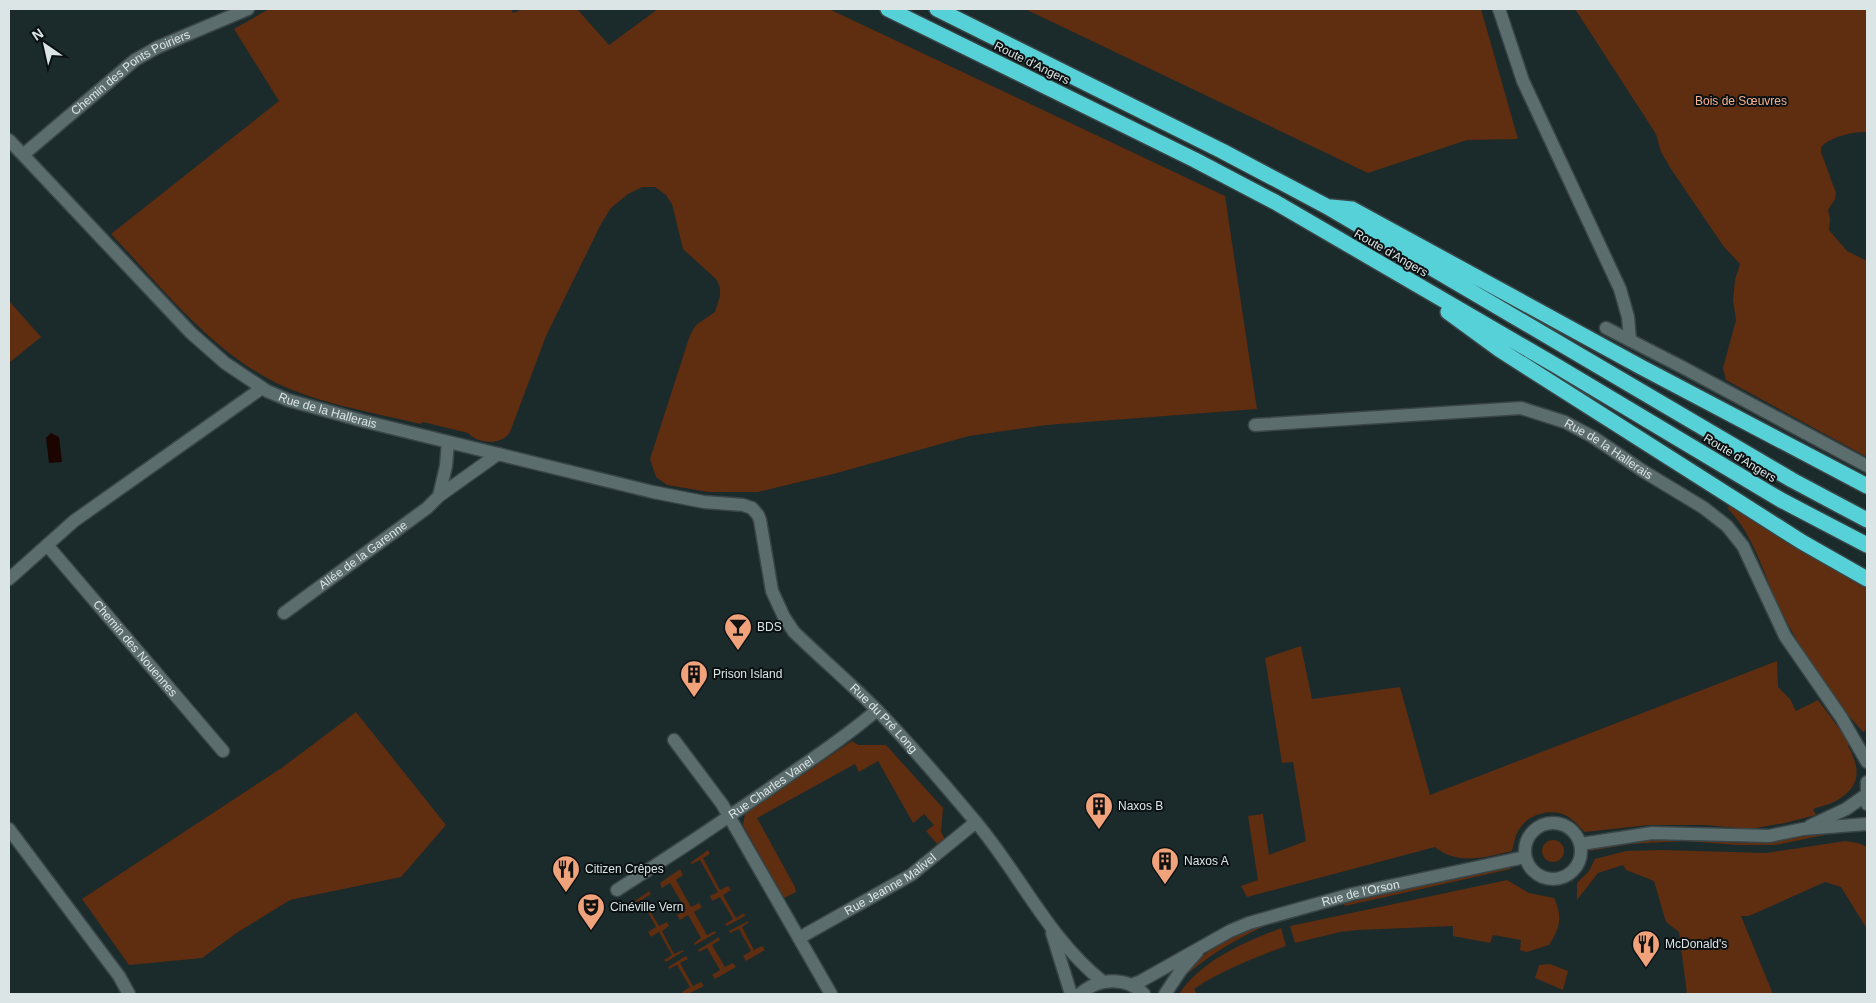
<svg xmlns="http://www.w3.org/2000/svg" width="1876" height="1003" font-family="Arial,sans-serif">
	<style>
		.green { fill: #5f2d10 }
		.water { fill: #1c0400 }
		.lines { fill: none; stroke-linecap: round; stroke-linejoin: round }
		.street-casing { stroke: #394546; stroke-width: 15 }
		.highway-casing { stroke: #394546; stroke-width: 18 }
		.street { stroke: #5c6d6e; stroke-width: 12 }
		.highway { stroke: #56d1d7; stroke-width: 15 }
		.labels { text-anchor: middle; stroke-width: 4; stroke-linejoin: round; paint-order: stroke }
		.street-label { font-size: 12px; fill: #dce5e6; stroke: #0b1112 }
		.park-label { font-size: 12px; fill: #f7b290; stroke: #0b1112 }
		.poi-label { font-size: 12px; fill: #dce5e6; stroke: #0b1112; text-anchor: start }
	</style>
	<rect width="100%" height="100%" fill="#1b2a2b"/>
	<!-- green -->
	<path class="green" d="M269 9H511L513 13 523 9H577L609 45 658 9H829L1225 196 1257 409 1047 425 969 436 837 473 758 492H709L667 485 656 477 650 459 690 335 696 325 715 312 720 296V288L717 280 683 249 672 204 666 195 655 187H642L628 194 611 208 601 224 546 336 510 432C501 446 478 444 468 433L423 422 420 424C368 411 306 402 260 374 202 340 157 282 111 234L279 101 234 29Z
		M1025 9H1481L1518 139 1467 140 1368 173Z
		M1575 9H1867V132C1854 131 1830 137 1821 147V152L1836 193 1835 199 1828 210 1830 219 1829 230 1847 251 1867 261V457L1726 380 1723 368 1736 320 1733 300 1735 280 1740 264 1724 247 1671 169 1661 152 1656 134Z
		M9 301 41 337 9 363Z
		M1729 505 1867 586V729L1863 732C1830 696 1803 654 1781 611 1765 579 1754 534 1728 509Z
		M1301 646 1312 699 1400 687 1430 795 1777 661 1778 687 1790 699 1796 711 1818 700 1850 743 1848 746C1858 764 1863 783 1842 797 1835 803 1822 806 1813 809L1816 815 1785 823 1750 829 1704 825H1649L1585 832C1580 828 1576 822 1570 818 1555 807 1530 813 1520 828 1515 834 1514 844 1512 851 1486 857 1458 866 1435 847L1247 897 1241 886 1258 880 1248 816 1263 814 1269 855 1306 841 1293 762 1282 763 1265 658Z
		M356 712 446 825 401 877 290 900 238 932 202 958 129 965 82 899 283 767Z
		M852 741 858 745H886L943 808 941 832 945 839 938 845 926 831 934 825 924 814 913 823 878 761 859 772 855 764 757 818 795 887 796 892 784 898 743 825 745 814Z
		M1824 832 1825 835 1775 845H1738L1684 841 1631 844 1590 851 1594 846 1619 842 1684 839 1742 843 1774 842Z
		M1542 851a11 11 0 1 1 22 0a11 11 0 1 1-22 0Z
		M1845 841 1858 843 1867 847V929L1841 887 1825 882 1749 916H1741L1773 994H1687L1679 932 1666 922 1654 881 1626 870 1623 865 1598 873 1577 900V883L1589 871 1595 859 1626 851 1661 850 1766 853Z
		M708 850 710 854 703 858 720 890 728 886 731 890 723 895 736 918 744 913 745 916 727 926 725 924 733 919 720 897 712 901 710 896 718 892 700 860 692 864 690 863Z
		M1510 867 1511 869 1345 906 1343 903Z
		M680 869 683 875 676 880 691 907 699 903 702 907 694 912 707 935 715 931 716 933 695 945 694 943 701 938 688 915 680 920 677 915 686 910 670 883 662 888 660 883Z
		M1507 880 1529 893 1554 898C1563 917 1560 928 1549 945L1527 952 1520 950 1521 940 1493 935 1490 943 1453 936V926L1358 930 1340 932 1295 943 1290 926Z
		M649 891 651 894 643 899 659 926 667 922 669 926 662 931 674 954 683 950 684 951 666 962 664 960 672 955 659 932 651 937 648 932 656 927 641 900 632 904V903Z
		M748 921 749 922 742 927 754 950 762 946 765 950 746 961 743 956 751 951 739 929 730 933 729 931Z
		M1273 921 1274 922C1241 936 1212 953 1185 976 1200 948 1245 932 1273 921Z
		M1281 928 1286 946C1254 958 1222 970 1194 989L1197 994H1179C1202 960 1243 943 1281 928Z
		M719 937 720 940 712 945 725 967 733 963 736 967 715 979 712 975 720 970 707 948 699 952 698 950Z
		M686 956 688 959 680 963 693 986 701 982 704 986 688 994H683L682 992 690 987 677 965 669 969 668 967Z
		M1550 964 1568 971 1563 990 1535 978 1539 965Z"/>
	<!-- water -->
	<path class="water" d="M51 433 59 437 62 462 49 463 46 438Z"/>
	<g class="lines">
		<!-- street casing -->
		<g class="street-casing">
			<g id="street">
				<path d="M1499 9 1523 81 1620 289 1628 317 1630 340"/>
				<path id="s1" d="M9 140 191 333 225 363 267 391 288 400 363 421 653 492 704 502 743 505 752 508 758 515 760 520 772 591 784 617 794 632C821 658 850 683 877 710 911 745 944 784 975 821 1020 874 1047 937 1103 982"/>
				<path id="s2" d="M24 154 135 60 158 47 248 9"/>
				<path d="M1606 328 1682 367 1867 466"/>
				<path id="s3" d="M1255 425 1521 408 1565 422 1593 437 1643 471 1704 508 1727 526 1743 546 1785 636 1841 717 1867 762"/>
				<path d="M439 496 446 466 448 442"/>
				<path id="s4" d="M47 545 223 751"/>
				<path d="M9 579 74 521 262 388"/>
				<path id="s5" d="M284 613 427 508 439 496 498 454"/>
				<path d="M674 740 722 804 831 994"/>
				<path d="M1867 782V804"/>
				<circle cx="1553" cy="851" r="28"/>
				<path d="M1810 826 1846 809 1866 795"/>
				<path d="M9 829 119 976 129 994"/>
				<path d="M1581 844 1652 833 1769 836 1803 829 1867 824"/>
				<path id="s6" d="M617 890C672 855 726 819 779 782 812 759 846 737 877 710"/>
				<path d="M1052 933 1071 994"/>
				<path id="s7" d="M799 938 911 875 976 822"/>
				<path id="s8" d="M1131 985 1141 981 1230 931 1249 923 1352 894 1525 857"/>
				<path d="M1080 994C1098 978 1126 976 1144 994"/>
				<path d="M1165 994 1181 970 1197 952"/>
			</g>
		</g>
		<!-- highway casing -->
		<g class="highway-casing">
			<path id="highway" d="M888 9 1195 160 1275 202 1555 365 1781 500 1867 545
				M937 9 1222 151 1326 206 1792 480 1867 520
				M1331 207 1352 209 1641 367 1867 486
				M1448 312 1500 350 1802 542 1867 579"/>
		</g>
		<!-- street -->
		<use href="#street" class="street"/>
		<!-- highway -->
		<use href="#highway" class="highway"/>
	</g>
	<!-- icons -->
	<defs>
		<g id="bar-pin" transform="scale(1.4375)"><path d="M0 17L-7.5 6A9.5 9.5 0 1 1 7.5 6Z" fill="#f0a27a" stroke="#0b1112"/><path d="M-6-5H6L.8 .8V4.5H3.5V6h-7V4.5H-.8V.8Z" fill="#111"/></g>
		<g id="building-pin" transform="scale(1.4375)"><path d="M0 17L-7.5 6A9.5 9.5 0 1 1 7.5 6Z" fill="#f0a27a" stroke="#0b1112"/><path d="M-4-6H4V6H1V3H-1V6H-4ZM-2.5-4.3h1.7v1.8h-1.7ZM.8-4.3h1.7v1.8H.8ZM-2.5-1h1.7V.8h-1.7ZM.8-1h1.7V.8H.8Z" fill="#111"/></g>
		<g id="restaurant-pin" transform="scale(1.4375)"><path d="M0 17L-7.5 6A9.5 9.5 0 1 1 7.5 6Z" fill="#f0a27a" stroke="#0b1112"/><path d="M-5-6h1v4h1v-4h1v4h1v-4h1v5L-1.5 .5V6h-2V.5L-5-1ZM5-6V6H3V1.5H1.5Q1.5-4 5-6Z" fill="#111"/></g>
		<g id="theatre-pin" transform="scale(1.4375)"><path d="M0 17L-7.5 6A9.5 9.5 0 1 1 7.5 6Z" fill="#f0a27a" stroke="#0b1112"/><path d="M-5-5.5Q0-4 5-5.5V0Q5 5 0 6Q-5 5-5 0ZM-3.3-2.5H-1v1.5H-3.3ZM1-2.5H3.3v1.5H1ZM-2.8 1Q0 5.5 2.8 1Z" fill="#111"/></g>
	</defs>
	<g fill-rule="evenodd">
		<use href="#bar-pin" x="738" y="627"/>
		<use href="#building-pin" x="694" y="674"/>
		<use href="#building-pin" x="1099" y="806"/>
		<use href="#building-pin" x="1165" y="861"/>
		<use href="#restaurant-pin" x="566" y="869"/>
		<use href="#theatre-pin" x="591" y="907"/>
		<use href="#restaurant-pin" x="1646" y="944"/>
	</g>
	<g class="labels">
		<!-- street labels -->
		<g class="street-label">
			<text transform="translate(1032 63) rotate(26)" y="4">Route d'Angers</text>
			<text dy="4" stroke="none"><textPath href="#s2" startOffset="135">Chemin des Ponts Poiriers</textPath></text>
			<text transform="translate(1391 253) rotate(30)" y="4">Route d'Angers</text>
			<text dy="4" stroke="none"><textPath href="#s1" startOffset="425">Rue de la Hallerais</textPath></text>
			<text dy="4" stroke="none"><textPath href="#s3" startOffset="364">Rue de la Hallerais</textPath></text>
			<text transform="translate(1740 458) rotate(31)" y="4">Route d'Angers</text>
			<text dy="4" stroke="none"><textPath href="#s5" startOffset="98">Allée de la Garenne</textPath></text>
			<text dy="4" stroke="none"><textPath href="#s4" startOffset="136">Chemin des Nouennes</textPath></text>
			<text dy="4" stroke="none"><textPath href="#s1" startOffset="1119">Rue du Pré Long</textPath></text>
			<text dy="4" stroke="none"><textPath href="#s6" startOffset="185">Rue Charles Vanel</textPath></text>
			<text dy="4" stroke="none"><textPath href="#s7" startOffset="106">Rue Jeanne Malivel</textPath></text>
			<text dy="4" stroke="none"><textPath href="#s8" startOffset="249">Rue de l'Orson</textPath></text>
		</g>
		<!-- park labels -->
		<g class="park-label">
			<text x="1741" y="105">Bois de Sœuvres</text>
		</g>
		<!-- poi labels -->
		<g class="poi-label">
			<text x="757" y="631">BDS</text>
			<text x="713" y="678">Prison Island</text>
			<text x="1118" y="810">Naxos B</text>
			<text x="1184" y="865">Naxos A</text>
			<text x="585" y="873">Citizen Crêpes</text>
			<text x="610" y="911">Cinéville Vern</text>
			<text x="1665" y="948">McDonald's</text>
		</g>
	</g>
	<!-- border -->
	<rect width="1876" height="1003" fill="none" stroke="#dce5e6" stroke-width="20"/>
	<!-- north arrow -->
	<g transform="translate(45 45) rotate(326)" stroke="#0b1112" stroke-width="4" paint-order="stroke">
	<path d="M0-4L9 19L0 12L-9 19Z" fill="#dce5e6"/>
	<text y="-8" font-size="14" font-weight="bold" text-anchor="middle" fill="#dce5e6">N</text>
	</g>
</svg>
